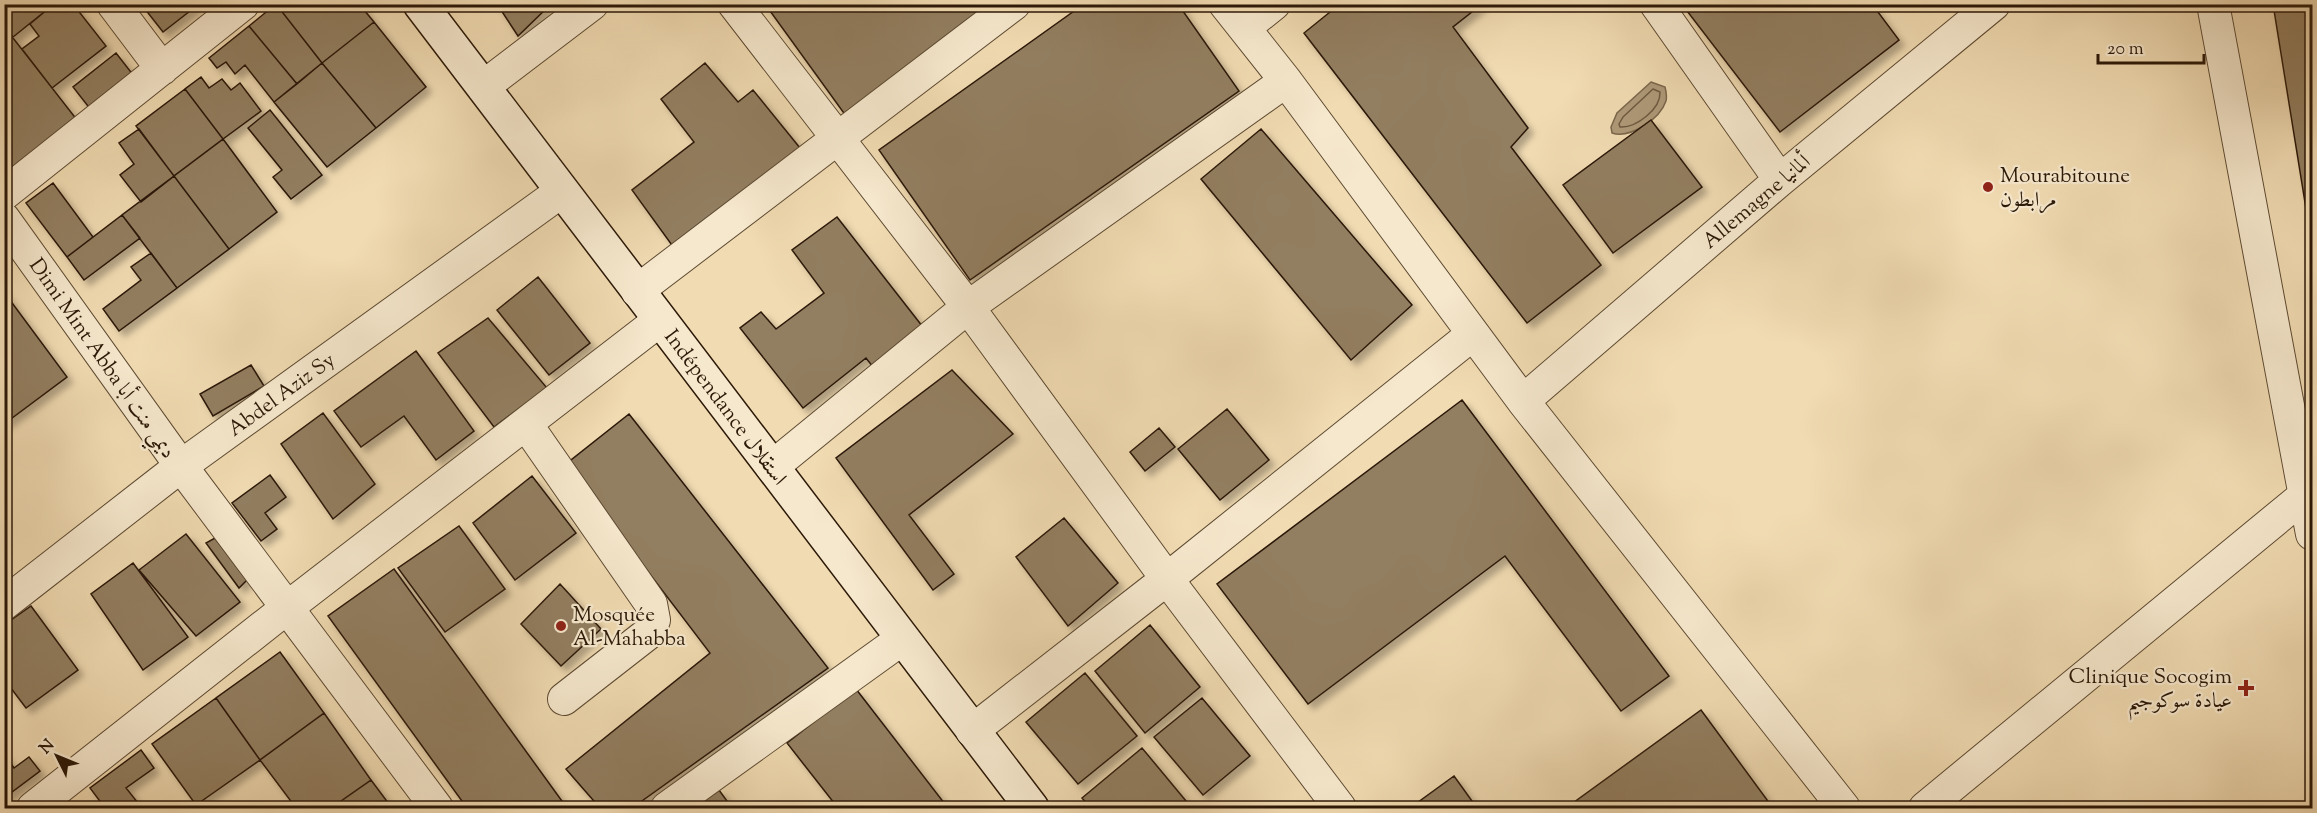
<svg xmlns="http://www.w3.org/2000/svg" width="2317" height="813" font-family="'Sorts Mill Goudy',Amiri,serif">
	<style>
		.water { fill: #ae9978; stroke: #7a664b; stroke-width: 1.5 }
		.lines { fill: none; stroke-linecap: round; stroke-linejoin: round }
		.shore { stroke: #6d5940; stroke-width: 1.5 }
		.building { fill: #927e60; stroke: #2c1908; stroke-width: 1.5; filter: url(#shadow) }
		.street-casing { stroke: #5d4a32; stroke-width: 34 }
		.secondary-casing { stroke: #2c1908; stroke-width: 36 }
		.street { stroke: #f6e8cd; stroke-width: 32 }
		.secondary { stroke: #f6e8cd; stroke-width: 33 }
		.poi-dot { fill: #8f2418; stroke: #f6e8cd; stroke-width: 2 }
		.labels { text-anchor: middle; stroke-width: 4.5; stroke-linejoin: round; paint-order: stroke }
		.poi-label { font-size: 21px; fill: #2c1908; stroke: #f6e8cd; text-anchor: start }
		.street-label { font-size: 21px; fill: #2c1908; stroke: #f6e8cd }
	</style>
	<defs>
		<filter id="shadow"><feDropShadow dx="5.5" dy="5.5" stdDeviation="3" flood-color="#0004"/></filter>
	</defs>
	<rect width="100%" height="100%" fill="#f1dbb2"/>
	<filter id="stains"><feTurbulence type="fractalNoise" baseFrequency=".00333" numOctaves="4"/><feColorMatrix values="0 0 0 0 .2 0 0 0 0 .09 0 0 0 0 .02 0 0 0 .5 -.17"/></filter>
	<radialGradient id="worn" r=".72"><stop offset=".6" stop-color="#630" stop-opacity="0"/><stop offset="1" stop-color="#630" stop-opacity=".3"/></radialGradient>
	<!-- water -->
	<path class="water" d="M1651 82 1665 87C1666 91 1667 97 1666 101 1660 119 1630 139 1612 133L1611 127 1617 113Z"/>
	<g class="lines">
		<!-- shore -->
		<path class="shore" d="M1653 89 1660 92C1661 109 1636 128 1620 127L1619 124 1623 117Z"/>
	</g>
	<!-- building -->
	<path class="building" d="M4 4H54L13 37 4 28Z
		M54 4H73L106 46 52 88 22 49 39 36 30 24Z
		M151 4H199L163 32 145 9Z
		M276 4H359L374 22 322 63Z
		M276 4 322 63 297 84 249 26Z
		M497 4H551L518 36Z
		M765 4H1001L846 116Z
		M1084 4H1178L1239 91 970 280 879 150Z
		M1340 4H1482L1453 27 1528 128 1511 147 1601 265 1527 323 1304 33Z
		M1686 4H1872L1899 40 1780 132 1684 7Z
		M2273 4H2312V246Z
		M374 22 426 87 376 128 322 63Z
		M249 26 297 84 274 102 245 65 235 74 226 62 217 68 209 58Z
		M6 29 81 125 4 177V31Z
		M116 53 134 76 91 110 73 87Z
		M322 63 376 128 327 167 274 102Z
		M705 63 738 102 753 90 800 148 674 248 632 190 694 142 661 99Z
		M201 77 209 88 222 79 231 90 240 83 261 111 223 139 185 89Z
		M185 89 223 139 174 176 136 126Z
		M270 110 322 175 291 199 273 177 282 170 248 128Z
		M1651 120 1702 187 1613 253 1563 185Z
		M139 129 174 176 141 202 120 175 134 164 119 143Z
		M1261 129 1412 305 1351 360 1201 179Z
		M223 139 277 212 229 249 174 176Z
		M174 176 229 249 177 288 122 215Z
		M53 183 93 237 67 257 26 203Z
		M122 215 140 238 84 280 67 257Z
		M837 217 926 331 877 372 866 358 803 408 740 328 761 312 776 329 824 293 792 250Z
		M151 253 177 288 119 331 103 309 141 280 131 267Z
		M538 277 590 343 549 375 497 310Z
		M4 292 67 377 4 424Z
		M488 318 547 388 494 427 438 353Z
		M416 351 474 431 436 460 404 416 361 447 334 411Z
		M251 365 264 386 213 416 200 394Z
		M952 370 1013 434 909 515 954 574 933 590 836 458Z
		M1462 400 1669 676 1621 711 1505 556 1308 704 1217 584Z
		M1227 409 1269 460 1220 500 1178 449Z
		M323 413 375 484 333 519 281 444Z
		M629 414 828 668 632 808H600L566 769 710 653 566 464Z
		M1159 428 1175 447 1145 471 1130 452Z
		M270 475 286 497 265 513 277 529 261 541 232 503Z
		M532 476 576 533 515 580 473 523Z
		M1064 518 1118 583 1068 626 1016 557Z
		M459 526 505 589 445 632 398 568Z
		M186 534 240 602 196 636 139 570Z
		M215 538 247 580 239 588 206 543Z
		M133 563 188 637 143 670 91 594Z
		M394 569 567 808H467L328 616Z
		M560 584 601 629 561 666 521 624Z
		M31 606 78 670 26 708 4 679V625Z
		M1150 625 1200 687 1145 733 1095 671Z
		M280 652 324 713 260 760 216 698Z
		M1085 673 1137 736 1078 784 1026 722Z
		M856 689 948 808H838L787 743Z
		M216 698 260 760 196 805 152 744Z
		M1202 698 1250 756 1203 795 1154 737Z
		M1701 710 1773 808H1566Z
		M324 713 371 780 331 808H296L260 760Z
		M1142 748 1186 801 1177 808H1091L1082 798Z
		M141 750 154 768 126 788 142 808H105L90 788Z
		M4 754 14 768 29 757 40 771 4 798Z
		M1454 776 1477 808H1410Z
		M371 780 392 808H331Z
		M719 790 732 808H694Z"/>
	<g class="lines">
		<!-- street casing -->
		<g class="street-casing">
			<path id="street" d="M113 4 162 69
				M734 4 968 307 1167 579 1340 808
				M1225 4 1286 81 1523 401 1844 808
				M1656 4 1780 180
				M2213 4 2312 534
				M1244 28 1274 4
				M483 87 592 4
				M4 194 243 4
				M4 219 181 466 437 808
				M637 291 1014 4
				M1523 401 1780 180 1994 4
				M526 424 651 604 654 620 650 632 564 699
				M772 467 968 307 1286 81
				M4 604 181 466 562 191
				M972 731 1167 579 1473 334
				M33 808 288 607 660 320
				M667 808 902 639
				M1925 808 2304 496"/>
		</g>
		<!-- secondary casing -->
		<g class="secondary-casing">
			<path id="secondary" d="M420 4 1032 808"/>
		</g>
		<!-- street -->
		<use href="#street" class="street"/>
		<!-- secondary -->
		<use href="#secondary" class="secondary"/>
	</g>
	<!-- markers -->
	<g class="poi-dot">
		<circle cx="1988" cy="187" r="6"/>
		<circle cx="561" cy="626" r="6"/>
		<path d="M2243 679h6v6h6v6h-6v6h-6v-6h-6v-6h6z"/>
	</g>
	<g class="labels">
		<!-- poi labels -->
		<g class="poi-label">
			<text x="2000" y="182">Mourabitoune<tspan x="2000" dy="24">مرابطون</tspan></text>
			<text x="573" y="621">Mosquée<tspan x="573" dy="24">Al-Mahabba</tspan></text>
			<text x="2232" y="683" text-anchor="end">Clinique Socogim<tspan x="2232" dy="24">عيادة سوكوجيم</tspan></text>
		</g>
		<!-- street labels -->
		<g class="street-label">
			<text transform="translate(1756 201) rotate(-40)" y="7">Allemagne ألمانيا</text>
			<text transform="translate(103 358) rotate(55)" y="7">Dimi Mint Abba ديمي منت أبا</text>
			<text transform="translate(281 394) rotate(-36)" y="7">Abdel Aziz Sy</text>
			<text transform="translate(726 407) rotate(53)" y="7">Indépendance استقلال</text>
		</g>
	</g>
	<!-- margin -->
	<rect width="2317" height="813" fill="none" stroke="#f1dbb2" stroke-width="24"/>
	<rect x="6" y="6" width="2305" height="801" fill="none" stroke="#2c1908" stroke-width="3"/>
	<rect x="12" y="12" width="2293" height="789" fill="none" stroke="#2c1908" stroke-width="1.5"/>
	<!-- north arrow -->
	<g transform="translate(57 756) rotate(313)" stroke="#f6e8cd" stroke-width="4.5" paint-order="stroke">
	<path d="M0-4.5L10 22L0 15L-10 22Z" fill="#2c1908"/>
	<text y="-9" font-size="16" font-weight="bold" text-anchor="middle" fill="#2c1908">N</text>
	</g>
	<!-- scale -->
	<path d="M2098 54v9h106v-9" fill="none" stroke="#2c1908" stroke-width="3"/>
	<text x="2107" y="54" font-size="18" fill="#2c1908" stroke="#f6e8cd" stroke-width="4.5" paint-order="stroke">20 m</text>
	<rect width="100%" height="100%" filter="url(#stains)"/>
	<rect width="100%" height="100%" fill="url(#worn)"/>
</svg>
